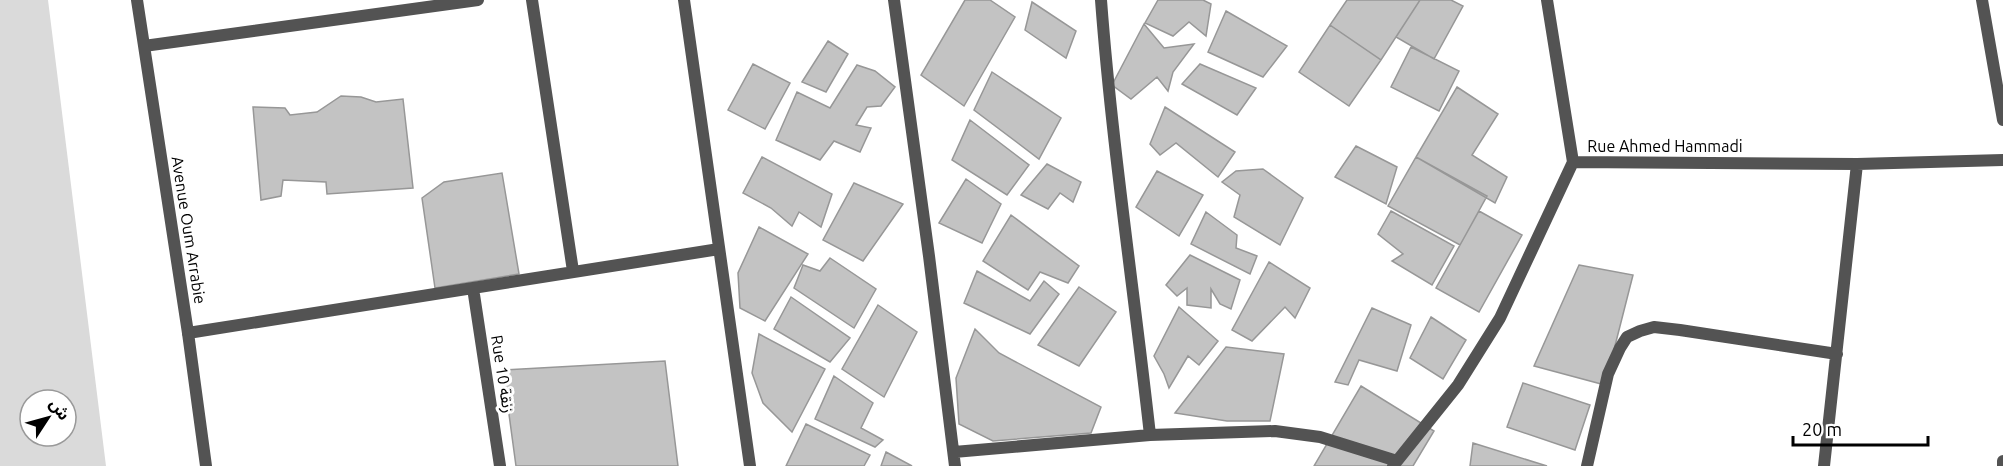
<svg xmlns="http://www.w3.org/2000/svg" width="2003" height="466" font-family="Ubuntu,'Noto Sans Arabic',sans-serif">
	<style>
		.green { fill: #dadada; fill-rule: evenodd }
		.building { fill: #c3c3c3; stroke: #979797; stroke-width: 1.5 }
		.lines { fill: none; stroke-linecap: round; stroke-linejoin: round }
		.minor { stroke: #535353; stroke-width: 12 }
		.tertiary { stroke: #535353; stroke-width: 12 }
		.labels { text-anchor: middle; stroke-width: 6; stroke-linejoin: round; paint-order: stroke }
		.street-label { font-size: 16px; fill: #000; stroke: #fff }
	</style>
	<rect width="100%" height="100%" fill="#fff"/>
	<!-- green -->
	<path class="green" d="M0 0H48L106 466H0ZM30 400H66V436H30Z"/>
	<!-- building -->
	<path class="building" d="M965 0H990L1015 17 964 106 921 75Z
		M1158 0H1203L1211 4 1206 36 1189 22 1173 36 1145 23Z
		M1347 0H1420L1381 60 1330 25Z
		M1420 0H1451L1463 6 1434 59 1396 37Z
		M1032 2 1076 31 1066 58 1025 30Z
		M1226 11 1287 46 1263 77 1208 52Z
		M1144 24 1164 48 1194 44 1173 72 1168 91 1157 77 1131 99 1112 85Z
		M1330 25 1381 60 1349 106 1299 72Z
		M828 41 848 54 826 92 802 82Z
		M1411 47 1459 71 1439 111 1391 87Z
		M753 64 790 83 765 129 728 110Z
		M1200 64 1256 88 1237 115 1182 84Z
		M857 65 875 71 895 87 881 106 867 107 856 125 871 128 860 152 834 141 820 160 776 140 797 92 830 108Z
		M992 72 1061 118 1039 159 974 110Z
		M1457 87 1498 114 1472 155 1507 177 1495 203 1416 157Z
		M341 96 361 97 376 102 403 99 413 188 327 194 326 182 283 180 281 196 261 200 253 107 285 108 290 115 317 112Z
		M1165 107 1235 152 1218 177 1176 143 1160 155 1150 144Z
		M970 120 1029 165 1007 195 952 160Z
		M1356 146 1397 167 1386 204 1335 177Z
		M762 157 832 194 821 227 799 212 792 226 771 208 743 193Z
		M1416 157 1487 196 1460 245 1388 206Z
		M1047 164 1081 182 1073 202 1060 193 1048 209 1021 195Z
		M1263 169 1303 198 1280 245 1234 217 1240 195 1222 182 1236 171Z
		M1157 171 1203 195 1179 236 1136 207Z
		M502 173 519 274 435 288 422 198 444 182Z
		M966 179 1001 204 982 243 939 223Z
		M854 183 903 204 863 261 823 240Z
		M1391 211 1454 246 1432 285 1392 261 1403 254 1378 234Z
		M1479 211 1522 235 1479 312 1436 288Z
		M1206 212 1237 235 1236 248 1257 256 1250 274 1191 244Z
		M1011 215 1079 266 1068 283 1040 272 1028 290 983 261Z
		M759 227 808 254 765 321 740 308 738 273Z
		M1190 255 1240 280 1231 309 1220 304 1211 289V308L1187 305V288L1177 296 1166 285Z
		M830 258 876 289 854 328 794 288 803 265 820 271Z
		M1269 262 1310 288 1295 318 1285 307 1252 341 1232 330Z
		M1579 265 1633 275 1605 385 1534 366Z
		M977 271 1030 301 1044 281 1059 294 1030 334 964 303Z
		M1079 287 1116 312 1079 366 1038 345Z
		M791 297 850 338 830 362 774 329Z
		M878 305 917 332 884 397 842 369Z
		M1179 307 1218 341 1199 365 1188 356 1169 388 1164 374 1154 356Z
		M1372 308 1411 325 1397 371 1359 360 1348 385 1335 382Z
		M1431 317 1466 340 1443 379 1410 358Z
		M975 329 999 353 1101 407 1091 433 993 441 959 424 956 378Z
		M759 334 825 369 792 432 763 403 752 373Z
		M1226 347 1284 354 1270 421H1227L1175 413Z
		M665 361 678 466H516L503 370Z
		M834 376 873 403 861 428 883 440 875 447 815 419Z
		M1523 383 1590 405 1575 450 1507 427Z
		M1361 386 1434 431 1413 466H1314Z
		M806 424 870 455 864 466H786Z
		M1473 443 1547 466H1470Z
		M886 452 912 466H881Z"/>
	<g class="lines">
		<!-- minor -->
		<path class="minor" d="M532 0 573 271
			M684 0 750 466
			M894 0 929 256 955 466
			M1101 0C1112 146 1134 290 1150 435
			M1547 0 1573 162
			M1982 0 2003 120
			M473 288 500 466
			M188 333 719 249
			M954 452 1150 435 1275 431 1320 437 1397 461
			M1393 466 1458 385 1500 318 1573 162 1857 164 2003 160
			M1587 466 1608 374 1620 348 1627 337 1640 331 1654 327 1680 330 1837 354
			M1824 466 1857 164
			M2003 466V461"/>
		<!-- tertiary -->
		<path class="tertiary" d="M137 0 188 333 206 466
			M144 46 478 0"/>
	</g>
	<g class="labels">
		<!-- street labels -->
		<g class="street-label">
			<text x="1665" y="152">Rue Ahmed Hammadi</text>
			<text transform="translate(189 230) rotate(81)" y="6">Avenue Oum Arrabie</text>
			<text transform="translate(503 374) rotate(81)" y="6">Rue 10 زنقة</text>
		</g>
	</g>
	<!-- north arrow -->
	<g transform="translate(48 418) rotate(54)"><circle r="28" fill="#ffffff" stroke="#999999" stroke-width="1.5"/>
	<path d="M0-4.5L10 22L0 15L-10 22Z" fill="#000000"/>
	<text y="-9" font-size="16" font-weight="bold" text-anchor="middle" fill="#000000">ش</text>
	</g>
	<!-- scale -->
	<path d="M1793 436v9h135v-9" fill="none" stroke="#000000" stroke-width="3"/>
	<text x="1802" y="436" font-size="18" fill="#000000" stroke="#ffffff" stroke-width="4.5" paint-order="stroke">20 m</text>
</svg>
